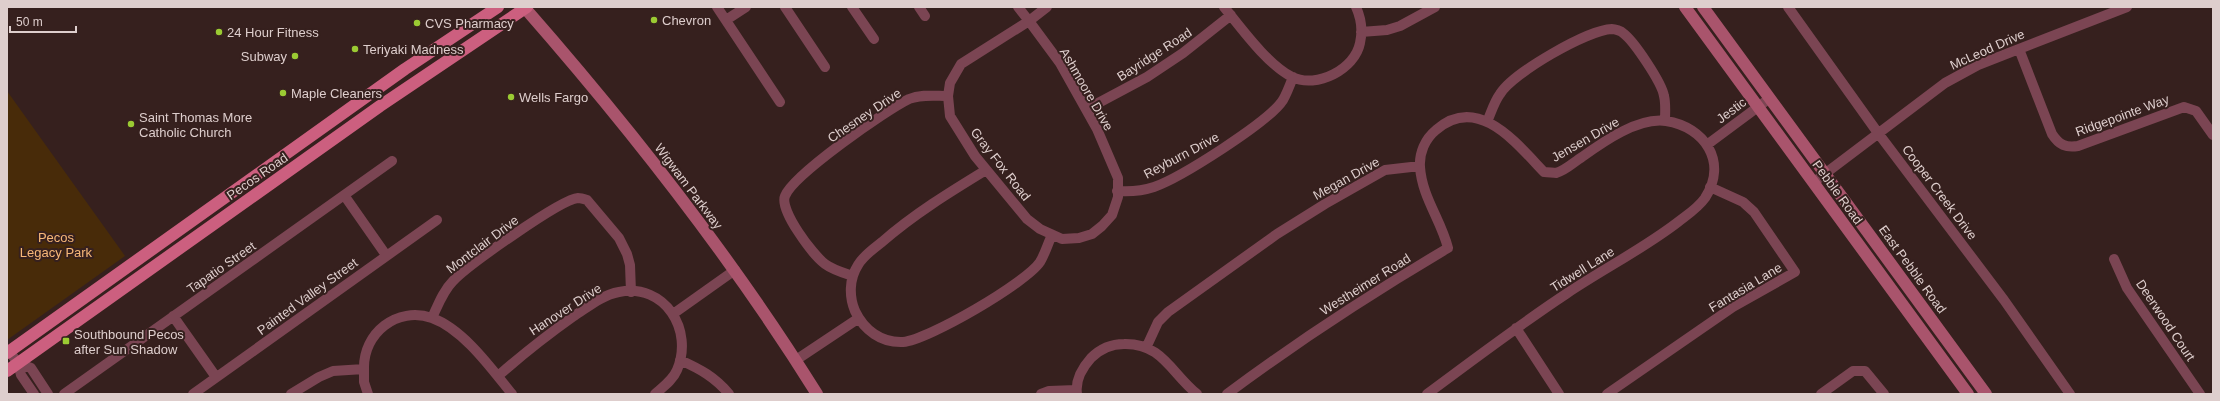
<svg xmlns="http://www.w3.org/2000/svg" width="2220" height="401" font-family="Helvetica,sans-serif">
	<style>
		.green { fill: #482b09 }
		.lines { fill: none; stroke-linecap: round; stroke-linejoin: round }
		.street { stroke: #7b4553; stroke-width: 10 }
		.secondary { stroke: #a9546c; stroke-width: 12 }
		.primary { stroke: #cc5f7f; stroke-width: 12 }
		.poi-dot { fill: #9bcb33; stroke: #36201e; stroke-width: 1.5 }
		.labels { text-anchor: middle; stroke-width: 4; stroke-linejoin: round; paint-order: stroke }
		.poi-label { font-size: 13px; fill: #dececd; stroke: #36201e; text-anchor: start }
		.street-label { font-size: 13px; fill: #dececd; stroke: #36201e }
		.park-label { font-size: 13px; fill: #f7b778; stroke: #36201e }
	</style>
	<rect width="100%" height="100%" fill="#36201e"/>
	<!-- green -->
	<path class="green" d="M7 91 125 256 7 340Z"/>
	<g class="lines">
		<!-- street -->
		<path class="street" d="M717 7 780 102
			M785 7 825 67
			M852 7 874 39
			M919 7 925 16
			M1018 7 1029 21 1060 63 1097 129 1118 178V197L1112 215 1102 226 1092 234 1079 238 1062 239 1040 229 1027 219 975 156 950 116 948 96 950 83 961 64 1029 21 1047 7
			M1224 7C1242 29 1267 64 1292 77 1317 89 1355 69 1360 43 1363 30 1361 18 1356 7
			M1788 7 1878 133 2004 300 2070 394
			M726 20 746 7
			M1361 32 1387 30 1400 26 1435 7
			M2019 49 2052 134C2059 145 2066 148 2078 146L2184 107 2196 111 2213 135
			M1087 109 1147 77 1183 53 1231 15
			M1487 122C1491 113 1494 102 1500 94 1513 73 1587 30 1612 29 1615 29 1621 31 1623 33 1634 41 1662 83 1664 96 1666 104 1665 113 1665 121
			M1708 144 1770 98
			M986 170C950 192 914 214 882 242 873 249 863 256 858 265 849 279 849 297 855 311 864 330 881 343 903 342 928 340 1026 283 1040 262 1045 254 1048 243 1052 235
			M1814 182 1945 83 1978 65 2127 7
			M1117 191C1130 192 1142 191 1154 187 1180 178 1269 122 1283 100 1287 93 1290 85 1293 77
			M344 195 386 255
			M2114 259 2127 288 2200 394
			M853 276C844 273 833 270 825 264 813 255 779 210 785 196 793 175 886 110 909 99 921 94 935 96 948 96
			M673 314 735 270
			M173 316 216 377
			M432 318C463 329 491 368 512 394
			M1516 328 1559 394
			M1146 348 1158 322 1168 312 1277 234 1325 204 1385 170 1420 166
			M9 351 18 363 21 375 34 394
			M680 360C700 369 715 377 729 394
			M796 360 859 318
			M18 363 31 368 48 394
			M364 369V382L368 394
			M498 376C522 355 547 335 574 316 588 307 602 295 619 292 665 283 694 330 677 370 673 380 663 387 655 394
			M64 394 392 161
			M193 394 437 220
			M291 394 319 377 333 371 364 369C363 333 397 306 432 318 438 305 443 291 453 281 467 266 561 199 578 198 581 198 584 199 587 200L619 238 627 254 630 265 631 292
			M1041 394 1049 391 1076 390
			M1077 394C1075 380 1082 368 1091 358 1100 349 1111 344 1124 344 1162 343 1171 373 1197 394
			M1227 394C1298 341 1372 293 1448 248 1441 220 1422 197 1420 167 1419 153 1425 139 1436 130 1478 93 1517 144 1544 172 1548 172 1553 173 1556 173 1565 171 1574 162 1582 157 1603 142 1638 117 1666 121 1705 127 1728 162 1705 198 1698 208 1687 215 1678 222 1643 249 1603 269 1566 294 1519 325 1473 360 1427 394
			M1607 394 1733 307 1795 272 1754 212 1743 202 1710 187
			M1821 394 1853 371H1865L1884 394"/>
		<!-- secondary -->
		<path class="secondary" d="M524 7C631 129 731 256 817 394
			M1685 7 1968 394
			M1703 7 1986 394"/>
		<!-- primary -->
		<path class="primary" d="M7 353 405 69 498 7
			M7 371 380 106 527 7"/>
	</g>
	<!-- markers -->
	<g class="poi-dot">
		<circle cx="654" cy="20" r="4"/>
		<circle cx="417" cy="23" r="4"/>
		<circle cx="219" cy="32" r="4"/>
		<circle cx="355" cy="49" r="4"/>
		<circle cx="295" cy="56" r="4"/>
		<circle cx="283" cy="93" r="4"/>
		<circle cx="511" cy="97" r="4"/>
		<circle cx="131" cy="124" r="4"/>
		<rect x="62" y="337" width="8" height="8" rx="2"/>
	</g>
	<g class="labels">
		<!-- poi labels -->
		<g class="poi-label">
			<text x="662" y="25">Chevron</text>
			<text x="425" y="28">CVS Pharmacy</text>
			<text x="227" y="37">24 Hour Fitness</text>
			<text x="363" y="54">Teriyaki Madness</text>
			<text x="287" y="61" text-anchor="end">Subway</text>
			<text x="291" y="98">Maple Cleaners</text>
			<text x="519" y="102">Wells Fargo</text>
			<text x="139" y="122">Saint Thomas More<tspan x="139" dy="15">Catholic Church</tspan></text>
			<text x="74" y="339">Southbound Pecos<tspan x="74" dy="15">after Sun Shadow</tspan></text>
		</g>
		<!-- street labels -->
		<g class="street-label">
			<text transform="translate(1987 49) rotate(-24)" y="5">McLeod Drive</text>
			<text transform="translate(1154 54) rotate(-33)" y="5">Bayridge Road</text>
			<text transform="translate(1087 89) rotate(60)" y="5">Ashmoore Drive</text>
			<text transform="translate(1731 110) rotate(-37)" y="5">Jestic</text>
			<text transform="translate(864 115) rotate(-34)" y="5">Chesney Drive</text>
			<text transform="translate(2122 115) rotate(-20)" y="5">Ridgepointe Way</text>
			<text transform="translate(1585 139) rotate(-30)" y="5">Jensen Drive</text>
			<text transform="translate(1181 155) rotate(-28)" y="5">Reyburn Drive</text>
			<text transform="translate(1001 164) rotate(52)" y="5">Gray Fox Road</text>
			<text transform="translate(257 176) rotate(-35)" y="5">Pecos Road</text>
			<text transform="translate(1346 178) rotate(-29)" y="5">Megan Drive</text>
			<text transform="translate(689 186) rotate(53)" y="5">Wigwam Parkway</text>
			<text transform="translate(1838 192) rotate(54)" y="5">Pebble Road</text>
			<text transform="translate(1940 192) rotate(53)" y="5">Cooper Creek Drive</text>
			<text transform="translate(482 244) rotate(-37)" y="5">Montclair Drive</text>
			<text transform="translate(221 267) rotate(-35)" y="5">Tapatio Street</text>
			<text transform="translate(1582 269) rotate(-32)" y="5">Tidwell Lane</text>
			<text transform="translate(1913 269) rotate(54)" y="5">East Pebble Road</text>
			<text transform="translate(1365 284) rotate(-32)" y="5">Westheimer Road</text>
			<text transform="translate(1745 287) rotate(-31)" y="5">Fantasia Lane</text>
			<text transform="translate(307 296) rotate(-36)" y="5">Painted Valley Street</text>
			<text transform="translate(565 309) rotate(-33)" y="5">Hanover Drive</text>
			<text transform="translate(2166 320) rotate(56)" y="5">Deerwood Court</text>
		</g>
		<!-- park labels -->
		<g class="park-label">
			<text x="56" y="242">Pecos<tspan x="56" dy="15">Legacy Park</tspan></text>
		</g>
	</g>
	<!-- border -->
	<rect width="2220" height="401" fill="none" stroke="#dececd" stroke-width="16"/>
	<!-- scale -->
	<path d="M10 26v6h66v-6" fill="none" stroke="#dececd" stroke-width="2"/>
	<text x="16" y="26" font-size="12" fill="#dececd" stroke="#36201e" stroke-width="3" paint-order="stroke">50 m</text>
</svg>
